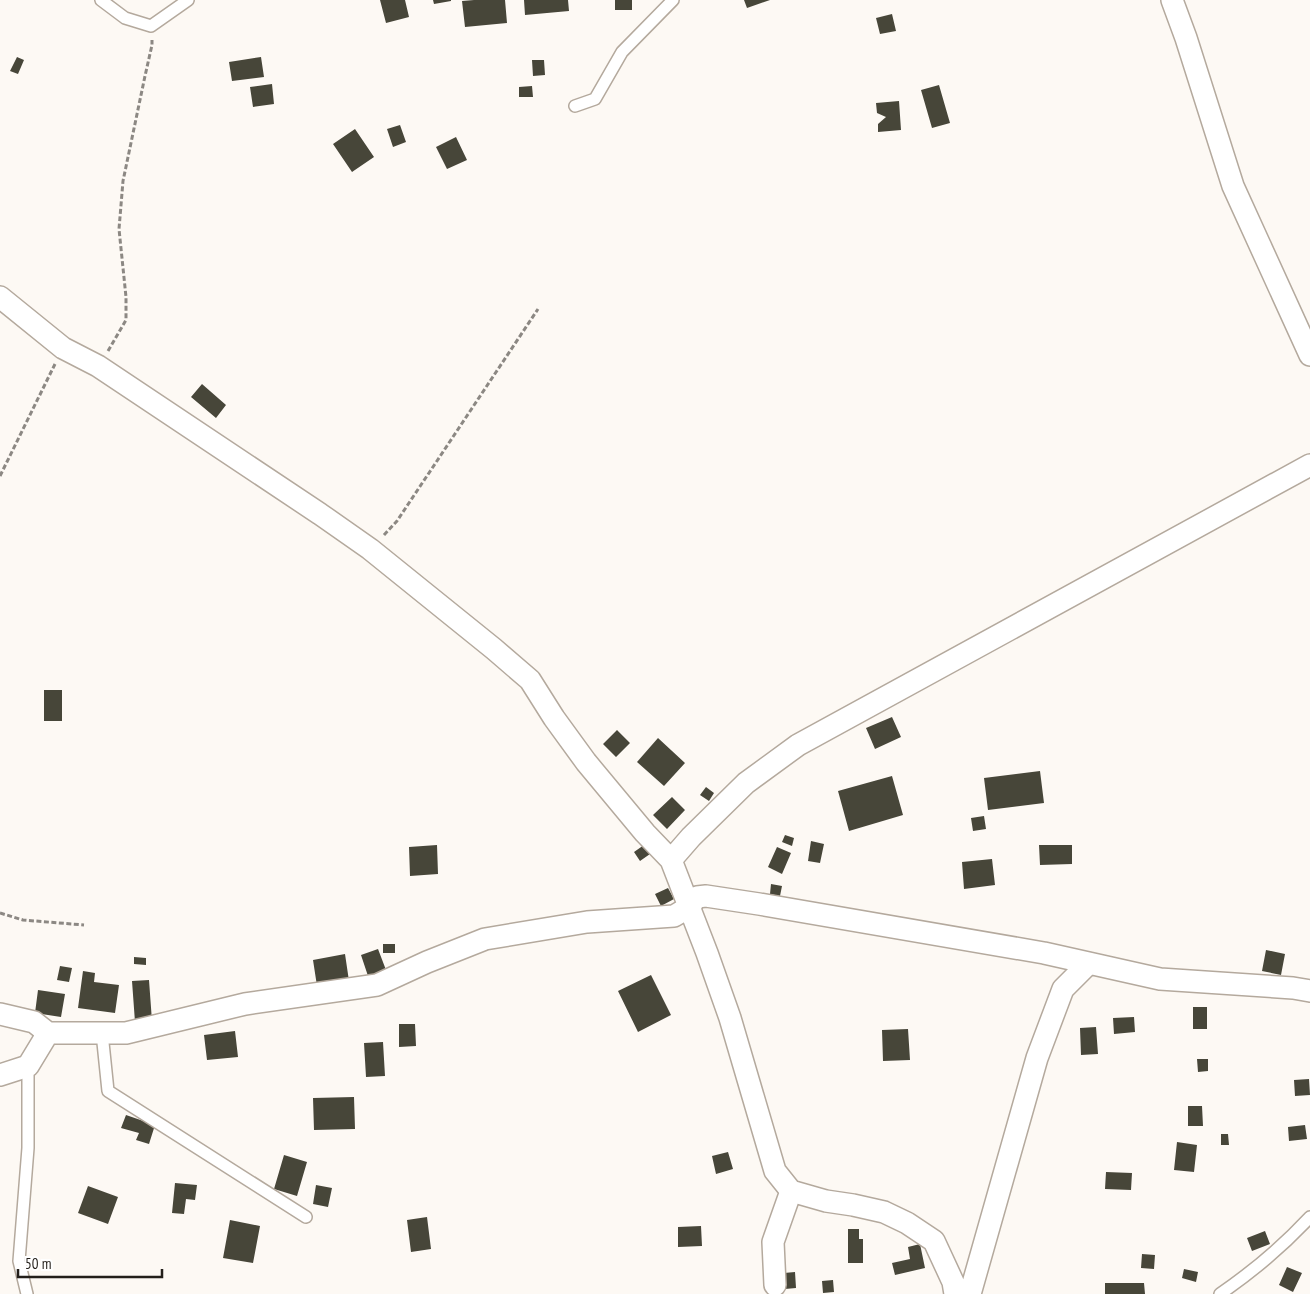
<svg xmlns="http://www.w3.org/2000/svg" width="1310" height="1294" font-family="'PT Sans Narrow',sans-serif">
	<style>
		.building { fill: #474639 }
		.lines { fill: none; stroke-linecap: round; stroke-linejoin: round }
		.lane-casing { stroke: #b4a99d; stroke-width: 14 }
		.street-casing { stroke: #b4a99d; stroke-width: 24 }
		.path { stroke: #8c8883; stroke-width: 3; stroke-dasharray: 5 2.5; stroke-linecap: butt }
		.lane { stroke: #fff; stroke-width: 11 }
		.street { stroke: #fff; stroke-width: 21 }
	</style>
	<rect width="100%" height="100%" fill="#fdf9f4"/>
	<!-- building -->
	<path class="building" d="M380 0H405L409 17 386 23Z
		M433 0H451V1L434 4Z
		M474 0H505L507 23 465 27 462 1Z
		M524 0H568L569 11 525 15Z
		M615 0H632V10H615Z
		M744 0H770L747 8Z
		M892 14 896 31 880 34 876 18Z
		M17 57 24 60 18 74 10 71Z
		M261 57 264 77 232 81 229 62Z
		M532 60H544L545 75 533 76Z
		M272 84 274 104 253 107 250 87Z
		M939 85 950 123 932 128 921 90Z
		M532 86 533 97H519V87Z
		M899 101 901 130 878 132V124L886 117 877 113 876 103Z
		M400 125 406 142 393 147 387 129Z
		M355 129 374 157 352 172 333 144Z
		M456 137 467 160 447 169 436 147Z
		M202 384 226 405 216 418 191 397Z
		M44 690H62V721H44Z
		M892 717 901 737 875 749 866 728Z
		M617 730 630 743 616 757 603 744Z
		M658 738 685 763 664 786 637 762Z
		M1040 771 1044 803 988 810 984 778Z
		M892 776 903 815 849 831 838 791Z
		M706 787 714 793 709 801 700 795Z
		M672 797 685 810 667 829 653 815Z
		M984 816 986 829 973 831 971 818Z
		M785 835 794 838 792 846 782 842Z
		M811 841 824 844 820 863 808 861Z
		M437 845 438 874 410 876 409 847Z
		M644 845 650 854 640 861 634 852Z
		M1039 845H1072V864L1040 865Z
		M777 847 791 853 782 874 768 867Z
		M992 859 995 885 964 889 962 862Z
		M771 884 782 886 780 896 770 894Z
		M668 888 674 899 661 906 655 894Z
		M383 944H395V953H383Z
		M378 949 386 970 368 976 361 955Z
		M1266 950 1285 954 1281 975 1262 971Z
		M345 954 349 981 317 986 313 960Z
		M134 957 146 958V965L134 964Z
		M60 966 72 968 69 982 57 980Z
		M83 971 95 973 94 982 119 985 115 1013 78 1008Z
		M651 975 671 1015 638 1032 618 991Z
		M149 980 152 1021 135 1022 132 981Z
		M38 990 65 994 61 1017 35 1013Z
		M1193 1007H1207V1029H1193Z
		M1134 1017 1135 1032 1114 1034 1113 1018Z
		M399 1024H415L416 1046 399 1047Z
		M1096 1027 1098 1054 1081 1055 1080 1028Z
		M908 1029 910 1060 883 1061 882 1030Z
		M235 1031 238 1057 207 1060 204 1035Z
		M383 1042 385 1076 366 1077 364 1043Z
		M1197 1059H1208V1071L1198 1072Z
		M1309 1079 1310 1095 1295 1096 1294 1080Z
		M354 1097 355 1129 314 1130 313 1098Z
		M1188 1106H1202L1203 1126H1188Z
		M126 1115 155 1125 149 1144 136 1140 139 1133 121 1128Z
		M1305 1125 1307 1139 1289 1141 1288 1127Z
		M1221 1134H1228L1229 1145H1221Z
		M1177 1142 1197 1145 1194 1172 1174 1170Z
		M728 1152 733 1169 716 1174 712 1156Z
		M284 1155 307 1162 297 1196 274 1189Z
		M1106 1172 1132 1173 1131 1190 1105 1189Z
		M175 1183 197 1185 195 1200 186 1199 184 1214 172 1213Z
		M316 1185 332 1188 328 1207 313 1204Z
		M88 1186 118 1197 108 1224 78 1213Z
		M427 1217 431 1249 411 1252 407 1220Z
		M230 1220 260 1226 253 1263 223 1258Z
		M701 1226 702 1246 678 1247V1227Z
		M848 1229H859V1239H863V1263H848Z
		M1265 1231 1270 1244 1252 1251 1247 1238Z
		M920 1244 925 1268 895 1275 892 1263 910 1259 908 1247Z
		M1142 1254 1155 1255 1154 1269 1141 1268Z
		M1287 1267 1302 1273 1293 1292 1279 1285Z
		M1184 1269 1198 1272 1196 1282 1182 1278Z
		M795 1272 796 1288 785 1289 784 1273Z
		M833 1280 834 1292 823 1293 822 1281Z
		M1105 1283H1144L1145 1294H1105Z"/>
	<g class="lines">
		<!-- lane casing -->
		<g class="lane-casing">
			<path id="lane" d="M101 0 125 18 151 26 188 0
				M575 106 595 99 622 52 673 0
				M102 1033 108 1091 306 1217
				M27 1294 19 1261 28 1148V1066
				M1220 1294C1252 1272 1283 1246 1310 1217"/>
		</g>
		<!-- street casing -->
		<g class="street-casing">
			<path id="street" d="M1172 0 1186 38 1233 186 1310 355
				M0 297 63 348 98 366 320 514 370 549 494 649 530 680 554 718 586 762 645 833 671 860 707 953 730 1018 775 1171 791 1191 826 1201 853 1205 884 1212 907 1223 934 1241 953 1282 955 1294
				M671 860 691 837 746 783 798 745 1310 465
				M0 1014 34 1022 48 1033
				M0 1075 28 1066 48 1033H126L245 1004 377 985 427 962 485 939 587 922 674 916 689 907 697 897 706 896 759 904 1044 953 1160 979 1293 988 1310 991
				M775 1285 773 1242 791 1191
				M970 1294 1037 1058 1063 989 1089 963"/>
		</g>
		<!-- path -->
		<path class="path" d="M108 351 126 320V297L119 229 123 181 145 76 152 45V40
			M0 476 55 364
			M384 535 397 521 538 309
			M0 913 23 920 84 925"/>
		<!-- lane -->
		<use href="#lane" class="lane"/>
		<!-- street -->
		<use href="#street" class="street"/>
	</g>
	<!-- scale -->
	<path d="M18 1269v8h144v-8" fill="none" stroke="#231f1a" stroke-width="2.5"/>
	<text x="25" y="1269" font-size="15" fill="#231f1a" stroke="#ffffff" stroke-width="4" paint-order="stroke">50 m</text>
</svg>
